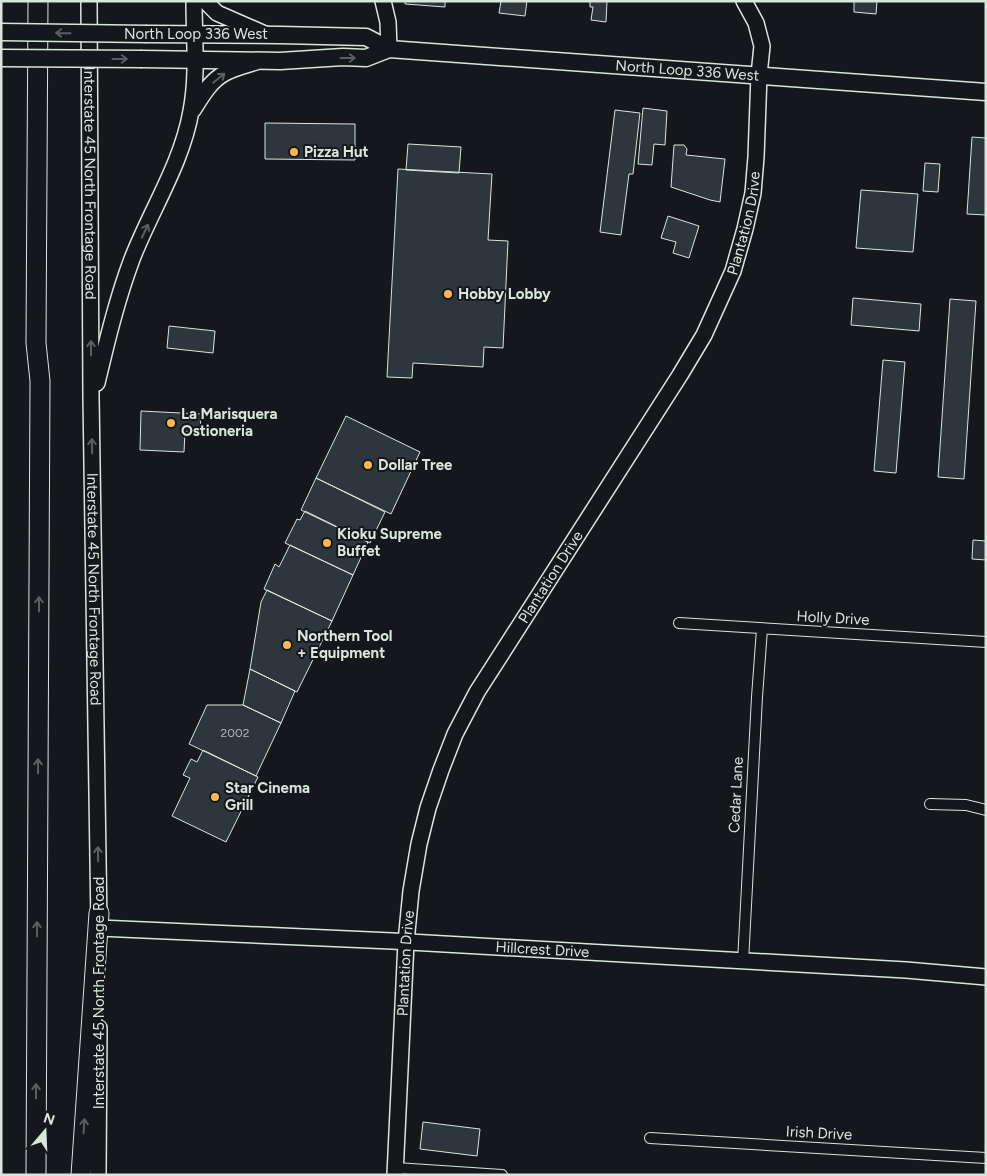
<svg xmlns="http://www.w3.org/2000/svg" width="987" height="1176" font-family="Figtree,sans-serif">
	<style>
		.building { fill: #2c363c; stroke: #d8e6dc }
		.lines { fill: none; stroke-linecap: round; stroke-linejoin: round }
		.street-casing { stroke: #d8e6dc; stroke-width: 12 }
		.secondary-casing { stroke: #d8e6dc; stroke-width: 18 }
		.primary-casing { stroke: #d8e6dc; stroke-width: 19 }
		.highway-casing { stroke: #d8e6dc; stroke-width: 21 }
		.street { stroke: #14181c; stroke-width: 10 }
		.secondary { stroke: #14181c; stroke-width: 15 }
		.primary { stroke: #14181c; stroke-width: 16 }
		.highway { stroke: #14181c; stroke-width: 19 }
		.primary-bridge-casing { stroke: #d8e6dc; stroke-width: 19; stroke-linecap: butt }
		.primary-bridge { stroke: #14181c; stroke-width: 16 }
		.oneway { stroke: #59605f }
		.poi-dot { fill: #ffb74d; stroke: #14181c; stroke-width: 2 }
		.labels { text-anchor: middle; stroke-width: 4; stroke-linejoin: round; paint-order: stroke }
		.number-label { font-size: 12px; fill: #adbab4 }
		.street-label { font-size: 15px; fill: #d8e6dc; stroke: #14181c }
		.poi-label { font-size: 15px; font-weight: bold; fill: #d8e6dc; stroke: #14181c; text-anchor: start }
	</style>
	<rect width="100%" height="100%" fill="#14181c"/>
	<!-- building -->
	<path class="building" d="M405 1H445V7L405 4Z
		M501 1H527L525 16 499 13Z
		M590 1H607L606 22 591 20 593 7H590Z
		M854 1H877L876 14 854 12Z
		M643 108 667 111 665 145 654 144 652 165 638 164Z
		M615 110 640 113 633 174H629L621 235 600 232Z
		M265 123 355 124V160L265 159Z
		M972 137 986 138V215L967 214Z
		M408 144 461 147 459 173 406 170Z
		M674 145H684L687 149 686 155 725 159 720 202 710 200 671 187Z
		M925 163 940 164 938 192 923 191Z
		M398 169 492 174 488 240 508 241 503 348 484 347 483 367 413 363 412 378 387 377Z
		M861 190 918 194 913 252 856 248Z
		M668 216 699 226 689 258 673 253 676 242 661 238Z
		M853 298 921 304 919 331 851 325Z
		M950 299 976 301 964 479 938 477Z
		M169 326 215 331 213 353 167 348Z
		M883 360 905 362 896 473 874 471Z
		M141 411 201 414 200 433 185 432 184 452 140 450Z
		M346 416 420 452 391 514 316 478Z
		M316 478 385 512 370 543 301 510Z
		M305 511 368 542 353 575 285 543 297 519 300 520Z
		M973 540 986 541V560L972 559Z
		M290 545 353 575 332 621 264 589 275 564 279 567Z
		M267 590 332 621 297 692 250 669 261 602Z
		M250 669 295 691 281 723 243 705Z
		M207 705H243L281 723 256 776 189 744Z
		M203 750 258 777 226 842 172 816 190 778 183 775 191 759 197 762Z
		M423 1122 480 1129 477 1156 420 1149Z"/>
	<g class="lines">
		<!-- street casing -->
		<g class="street-casing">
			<path id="street" d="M679 623 986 642
				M930 804 966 805 986 810
				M743 962 757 697 762 629
				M650 1138 986 1158
				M396 1168 502 1175"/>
		</g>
		<!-- secondary casing -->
		<g class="secondary-casing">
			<g id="secondary">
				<path id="s1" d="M89 1 91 397 99 925"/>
				<path d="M205 1 217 13 265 34"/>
				<path d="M383 1 388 22 389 49"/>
				<path d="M193 110C202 96 210 81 225 73 234 68 246 65 256 62"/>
				<path d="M97 383C107 341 117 299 132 259 151 210 182 163 191 111 198 75 194 38 194 1"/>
				<path id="s2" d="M99 928 392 941 906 970 986 977"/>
				<path d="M98 1175 99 1028"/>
				<path id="s3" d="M395 1175 406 942 411 891 419 844 428 808 441 770 455 734 477 692 680 375 704 335 733 271 745 229 753 193 756 157 759 75 762 46 756 23 744 1"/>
			</g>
		</g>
		<!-- primary casing -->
		<g class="primary-casing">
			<g id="primary">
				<path d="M147 34 280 35 366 37 389 49"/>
				<path id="s4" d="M142 59 280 61 343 57 366 58 389 49 986 92"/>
			</g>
		</g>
		<!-- highway casing -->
		<g class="highway-casing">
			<path id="highway" d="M36 1175 40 381 36 343 38 1
				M81 1175 99 913"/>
		</g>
		<!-- street -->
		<use href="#street" class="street"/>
		<!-- secondary -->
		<use href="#secondary" class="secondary"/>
		<!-- primary -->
		<use href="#primary" class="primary"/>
		<!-- highway -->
		<use href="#highway" class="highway"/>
		<!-- primary-bridge casing -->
		<g class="primary-bridge-casing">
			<path id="primary-bridge" d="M1 32 147 34
				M1 58 142 59"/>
		</g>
		<!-- primary-bridge -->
		<use href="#primary-bridge" class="primary-bridge"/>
	</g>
	<!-- one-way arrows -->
	<defs><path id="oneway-shaft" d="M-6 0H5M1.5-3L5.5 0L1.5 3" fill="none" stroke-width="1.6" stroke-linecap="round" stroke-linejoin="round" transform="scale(1.25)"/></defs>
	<g class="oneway">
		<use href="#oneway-shaft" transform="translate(63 33) rotate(-179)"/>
		<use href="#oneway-shaft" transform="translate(348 58)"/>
		<use href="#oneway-shaft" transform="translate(120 59)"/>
		<use href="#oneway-shaft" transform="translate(219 78) rotate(-39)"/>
		<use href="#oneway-shaft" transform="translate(145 231) rotate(-65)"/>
		<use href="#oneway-shaft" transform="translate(91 348) rotate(-90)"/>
		<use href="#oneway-shaft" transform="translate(92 446) rotate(-91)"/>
		<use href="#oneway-shaft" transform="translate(39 604) rotate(-90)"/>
		<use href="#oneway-shaft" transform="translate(38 766) rotate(-90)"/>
		<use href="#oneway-shaft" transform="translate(98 854) rotate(-91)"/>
		<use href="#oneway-shaft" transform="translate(37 929) rotate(-90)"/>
		<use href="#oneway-shaft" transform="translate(36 1091) rotate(-90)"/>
		<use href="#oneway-shaft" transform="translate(84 1126) rotate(-86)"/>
	</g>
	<!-- markers -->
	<g class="poi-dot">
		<circle cx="294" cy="152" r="5"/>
		<circle cx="448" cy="294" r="5"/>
		<circle cx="171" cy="423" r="5"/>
		<circle cx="368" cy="465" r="5"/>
		<circle cx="327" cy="543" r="5"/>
		<circle cx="287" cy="645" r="5"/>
		<circle cx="215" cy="797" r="5"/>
	</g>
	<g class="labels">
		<!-- number labels -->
		<g class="number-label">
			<text x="235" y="737">2002</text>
		</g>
		<!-- street labels -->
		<g class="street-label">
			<text x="196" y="39">North Loop 336 West</text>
			<text dy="5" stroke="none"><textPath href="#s4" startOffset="548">North Loop 336 West</textPath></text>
			<text dy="5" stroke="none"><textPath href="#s1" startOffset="182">Interstate 45 North Frontage Road</textPath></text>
			<text dy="5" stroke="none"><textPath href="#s3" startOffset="1038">Plantation Drive</textPath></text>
			<text dy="5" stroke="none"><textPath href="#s3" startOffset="632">Plantation Drive</textPath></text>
			<text dy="5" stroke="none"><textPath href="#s1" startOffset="588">Interstate 45 North Frontage Road</textPath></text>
			<text transform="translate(833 618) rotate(3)" y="5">Holly Drive</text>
			<text transform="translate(736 795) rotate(-87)" y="5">Cedar Lane</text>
			<text dy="5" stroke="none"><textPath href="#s2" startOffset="444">Hillcrest Drive</textPath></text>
			<text dy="5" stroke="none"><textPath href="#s3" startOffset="212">Plantation Drive</textPath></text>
			<text transform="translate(99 993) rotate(-90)" y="5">Interstate 45 North Frontage Road</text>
			<text transform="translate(819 1133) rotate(3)" y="5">Irish Drive</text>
		</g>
		<!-- poi labels -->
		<g class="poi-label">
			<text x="304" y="157">Pizza Hut</text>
			<text x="458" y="299">Hobby Lobby</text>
			<text x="181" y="419">La Marisquera<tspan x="181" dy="17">Ostioneria</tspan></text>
			<text x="378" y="470">Dollar Tree</text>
			<text x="337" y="539">Kioku Supreme<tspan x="337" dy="17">Buffet</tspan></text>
			<text x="297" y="641">Northern Tool<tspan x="297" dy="17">+ Equipment</tspan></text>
			<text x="225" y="793">Star Cinema<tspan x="225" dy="17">Grill</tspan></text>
		</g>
	</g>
	<!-- border -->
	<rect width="987" height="1176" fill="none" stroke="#d8e6dc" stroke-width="5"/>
	<!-- north arrow -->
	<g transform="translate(45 1131) rotate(19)" stroke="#14181c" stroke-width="4" paint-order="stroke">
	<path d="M0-4L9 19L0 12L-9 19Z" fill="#d8e6dc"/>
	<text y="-8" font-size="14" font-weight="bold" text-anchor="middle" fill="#d8e6dc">N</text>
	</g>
</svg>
